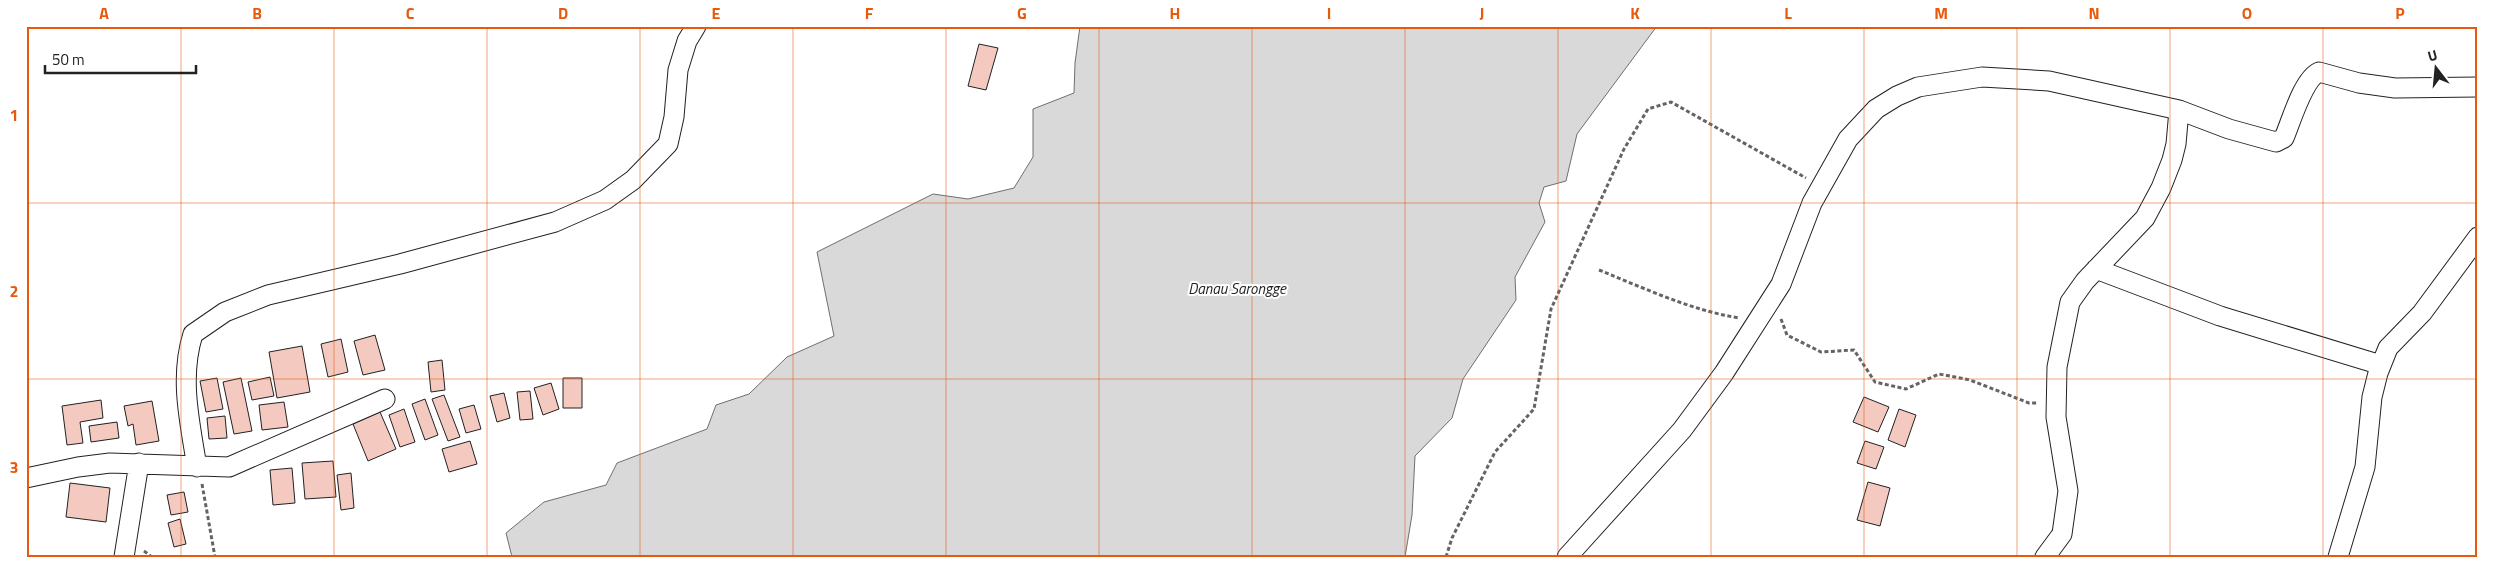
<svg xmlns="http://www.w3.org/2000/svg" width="2504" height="583" font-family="'Titillium Web',sans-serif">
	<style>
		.water { fill: #d9d9d9; stroke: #6f6f6f }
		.building { fill: #f3c9c0; stroke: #222 }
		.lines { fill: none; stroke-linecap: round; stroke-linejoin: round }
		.street-casing { stroke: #222; stroke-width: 21 }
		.path { stroke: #646464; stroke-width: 3; stroke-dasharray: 4 2.5; stroke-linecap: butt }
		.street { stroke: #fff; stroke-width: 19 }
		.grid { fill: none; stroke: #e8590c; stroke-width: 1; stroke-opacity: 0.55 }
		.labels { text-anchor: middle; stroke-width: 4; stroke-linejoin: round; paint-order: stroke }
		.water-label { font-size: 15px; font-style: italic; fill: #222; stroke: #fff }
		.neatline { fill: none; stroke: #e8590c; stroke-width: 2 }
		.grid-label { font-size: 16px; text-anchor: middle; font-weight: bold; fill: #e8590c }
	</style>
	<rect width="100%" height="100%" fill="#fff"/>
	<!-- water -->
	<path class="water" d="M1080 26H1657L1577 134 1566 181 1544 187 1539 203 1545 222 1515 277 1516 300 1463 379 1452 418 1415 456 1412 515 1405 557H512L506 533 544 502 606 485 617 463 707 429 716 405 749 394 787 357 834 336 817 252 933 194 968 199 1014 188 1033 157V109L1074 93 1075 63Z"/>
	<!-- building -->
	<path class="building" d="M979 44 998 48 986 90 968 86Z
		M375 335 385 370 363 375 354 341Z
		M341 339 348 372 328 377 321 344Z
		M302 346 310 392 277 398 269 352Z
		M442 360 445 390 431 392 428 362Z
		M270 377 274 396 252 400 248 382Z
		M217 378 223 409 206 412 200 381Z
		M241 378 252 431 234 434 223 382Z
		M563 378H582V408H563Z
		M551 383 559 409 543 415 534 388Z
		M530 391 533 419 520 420 517 392Z
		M504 393 510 418 497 422 490 396Z
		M444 395 460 437 448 441 432 399Z
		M1864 397 1889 407 1878 432 1853 422Z
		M425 399 438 435 425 440 412 404Z
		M101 400 103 418 80 422 83 443 67 445 62 406Z
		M152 401 159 441 136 445 133 424 128 426 124 406Z
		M284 402 288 427 262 430 259 405Z
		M474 405 481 429 466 433 459 409Z
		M404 409 415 442 400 447 389 415Z
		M1899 409 1916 415 1905 447 1888 440Z
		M380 412 396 449 368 461 353 424Z
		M225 416 227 438 209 439 207 418Z
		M117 422 119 438 91 442 89 426Z
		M470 441 477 464 449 472 442 449Z
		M1865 441 1884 447 1876 469 1857 463Z
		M333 461 336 497 305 499 302 463Z
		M292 468 295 503 273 505 270 470Z
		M351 473 354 508 341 510 337 475Z
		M1868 482 1890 488 1880 526 1857 520Z
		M70 483 110 488 106 522 66 517Z
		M184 492 188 512 171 515 167 495Z
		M180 519 186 544 174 547 168 523Z"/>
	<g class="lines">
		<!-- street casing -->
		<g class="street-casing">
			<path id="street" d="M2096 269 2220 316 2381 365
				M197 467C190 423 179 378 193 334L225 312 268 295 400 264 555 222 605 200 633 180 668 144 674 117 678 70 687 41 696 26
				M26 478 78 467 110 463 229 467 385 399
				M124 557 139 463
				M1567 557 1682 430 1724 373 1781 284 1812 203 1848 139 1876 109 1897 96 1918 87 1982 77 2049 81 2179 110 2229 129 2276 142 2284 138C2291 122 2303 79 2319 72L2359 83 2395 88 2478 87
				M2045 557 2062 534 2068 491 2056 417 2057 367 2070 302 2085 281 2145 218 2161 188 2172 160 2176 144 2179 110
				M2338 557 2365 467 2372 397 2378 373 2388 348 2422 313 2478 237"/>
		</g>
		<!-- path -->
		<path class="path" d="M1599 270C1644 288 1690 310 1739 318
			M1781 319 1787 335 1821 352 1854 350 1875 382 1906 389 1939 374 1970 380 2029 403H2038
			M202 484 215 557
			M144 551 152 557
			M1446 557 1452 538 1495 452 1534 409 1551 309 1624 149 1648 109 1671 102 1806 178"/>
		<!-- street -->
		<use href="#street" class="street"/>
	</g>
	<!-- grid -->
	<path class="grid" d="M181 26V557M334 26V557M487 26V557M640 26V557M793 26V557M946 26V557M1099 26V557M1252 26V557M1405 26V557M1558 26V557M1711 26V557M1864 26V557M2017 26V557M2170 26V557M2323 26V557M26 203H2478M26 379H2478"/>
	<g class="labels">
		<!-- water labels -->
		<g class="water-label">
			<text x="1237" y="294">Danau Sarongge</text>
		</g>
	</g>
	<!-- border -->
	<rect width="2504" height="583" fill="none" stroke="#ffffff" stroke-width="55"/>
	<!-- north arrow -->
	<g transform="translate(2436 68) rotate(344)" stroke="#ffffff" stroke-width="4" paint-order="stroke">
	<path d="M0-4L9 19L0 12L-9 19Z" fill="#222222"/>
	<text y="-8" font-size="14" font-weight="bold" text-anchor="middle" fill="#222222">U</text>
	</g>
	<!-- scale -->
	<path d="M45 65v8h151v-8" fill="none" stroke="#222222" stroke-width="2.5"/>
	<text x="52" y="65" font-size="15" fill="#222222" stroke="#ffffff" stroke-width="4" paint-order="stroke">50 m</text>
	<rect x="28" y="28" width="2448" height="528" class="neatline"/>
	<g class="grid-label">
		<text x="104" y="19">A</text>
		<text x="257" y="19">B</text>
		<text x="410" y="19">C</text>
		<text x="563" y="19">D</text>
		<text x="716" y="19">E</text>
		<text x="869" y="19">F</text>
		<text x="1022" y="19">G</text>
		<text x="1175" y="19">H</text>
		<text x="1329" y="19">I</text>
		<text x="1482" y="19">J</text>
		<text x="1635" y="19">K</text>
		<text x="1788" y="19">L</text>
		<text x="1941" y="19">M</text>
		<text x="2094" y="19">N</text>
		<text x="2247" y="19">O</text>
		<text x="2400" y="19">P</text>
		<text x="14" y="121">1</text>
		<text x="14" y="297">2</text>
		<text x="14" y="473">3</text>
	</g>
</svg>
